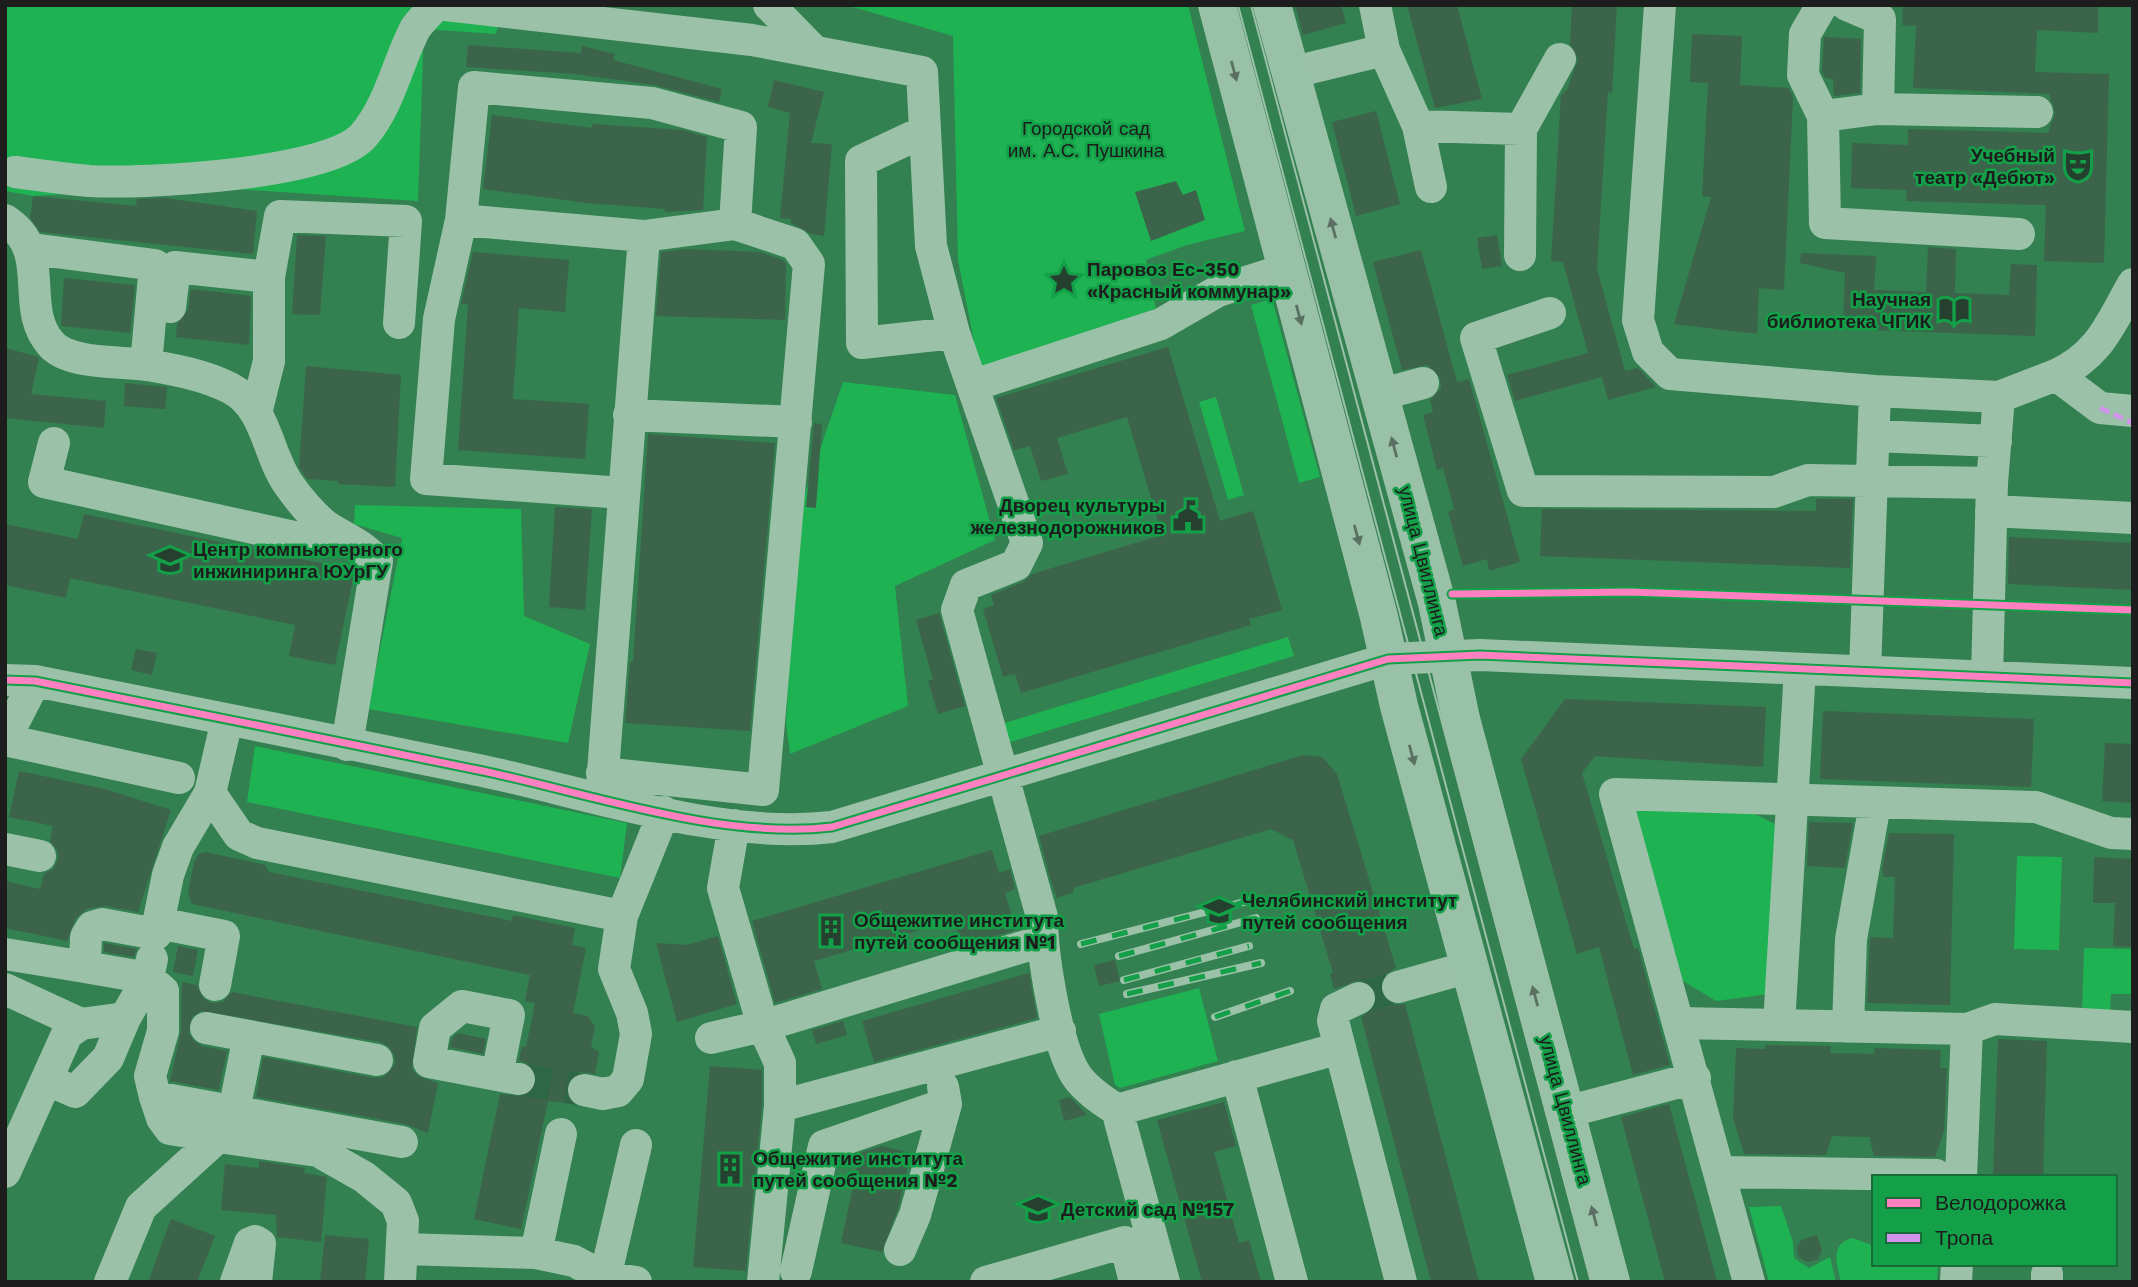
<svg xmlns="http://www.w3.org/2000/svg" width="2138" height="1287" font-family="'Work Sans',sans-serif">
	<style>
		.green { fill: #1eb253 }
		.building { fill: #3c644b }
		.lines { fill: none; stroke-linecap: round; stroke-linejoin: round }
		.minor-tunnel { stroke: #2e6743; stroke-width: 32; stroke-dasharray: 32 16; stroke-linecap: butt }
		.minor { stroke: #9bc2a9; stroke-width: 32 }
		.major { stroke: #99c1a8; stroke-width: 38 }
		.tram { stroke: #9bc1a8; stroke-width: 2 }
		.rail-casing { stroke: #9bc1a8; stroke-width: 8 }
		.rail { stroke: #13a048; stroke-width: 5; stroke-dasharray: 16; stroke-linecap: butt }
		.quiet { stroke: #d193ec; stroke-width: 5; stroke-dasharray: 10 5; stroke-linecap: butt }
		.cycleway-casing { stroke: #13a048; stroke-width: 11 }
		.cycleway { stroke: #ff80c0; stroke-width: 7 }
		.oneway { fill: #5b6f62 }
		.labels { text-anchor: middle; stroke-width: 5; stroke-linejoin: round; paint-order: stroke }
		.park-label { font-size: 19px; fill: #1b1d1c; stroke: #13a048 }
		.poi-label { font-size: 19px; font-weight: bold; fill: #1d1d1d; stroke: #13a048; text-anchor: start }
		.street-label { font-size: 19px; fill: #1d1d1d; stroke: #13a048 }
	</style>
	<rect width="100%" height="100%" fill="#338050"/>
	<!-- green -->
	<path class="green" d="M5 5H502L496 34 424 29 418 201 203 187 33 196 5 191Z
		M846 5H1188L1245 231 1187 245 1146 260 1158 319 979 367 958 260 953 36Z
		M1272 299 1320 477 1299 483 1251 305Z
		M843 382 955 395 995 540 895 586 908 706 790 754 786 722 798 514Z
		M1216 397 1244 495 1228 500 1199 402Z
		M355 505 521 509 524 616 590 644 568 743 368 709 402 538 354 524Z
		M1288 637 1294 656 1004 744 998 725Z
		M255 746 627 823 620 878 247 802Z
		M1633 789H1704L1779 826 1769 994 1716 1001 1680 979 1637 852Z
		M2017 856 2062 857 2059 950 2014 949Z
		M2084 948 2133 949V994H2111L2110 1013H2082Z
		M1199 988 1218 1061 1120 1088 1115 1085 1099 1014Z
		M1781 1206 1793 1242 1794 1258 1809 1268 1830 1257 1836 1282H1769L1749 1207Z
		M1853 1238 1874 1246V1264H1938L1937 1282H1841C1837 1265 1829 1243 1853 1238Z"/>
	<!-- building -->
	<path class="building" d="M1295 5H1341L1346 23 1303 35Z
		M1407 5H1457L1482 99 1435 108Z
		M1572 5H1617L1612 93 1608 92 1597 269 1625 371 1638 368 1656 387 1608 400 1602 377 1515 401 1507 375 1588 353 1563 262 1551 261 1561 95 1567 90 1578 59 1570 44Z
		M1903 5H2098V33L2037 30 2035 72 2109 74 2104 263 2044 261 2046 205 1906 201 1907 190 1851 188 1852 143 1908 145V129L2048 133 2055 113 2049 94 1913 88 1916 26 1902 25Z
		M1692 34 1742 36 1740 85 1789 88 1793 97 1784 290 1759 288 1757 334 1674 324 1711 197 1702 196 1708 83 1690 82Z
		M1824 37 1861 39 1860 93 1834 96 1833 79 1825 78 1822 71Z
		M468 45 581 53 582 46 615 54 613 60 722 89 719 102 654 85 575 74 466 67Z
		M774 80 824 92 811 143 832 144 824 236 811 234 791 223V219L780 218 790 113 768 107Z
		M1376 111 1400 204 1356 216 1332 122Z
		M492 115 592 128V124L683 130 707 137 703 210 665 212V209L587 203 483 189Z
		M1176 181 1183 195 1196 190 1205 220 1151 241 1135 192Z
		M33 196 136 206 137 199 165 198 257 211 253 254 40 232 30 218Z
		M297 235 326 236 320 315 292 314Z
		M1497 235 1502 266 1482 269 1477 238Z
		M1928 247 1956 249 1955 293 2009 295 2011 264 2037 265 2035 336 1843 329 1845 273 1800 263 1801 253 1876 256 1874 290 1926 292Z
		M686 249 760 252 783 260 786 264 785 320 656 316 661 252Z
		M1421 250 1457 382 1469 379 1520 562 1489 571 1487 559 1463 566 1448 512 1454 509 1443 468 1437 470 1423 415 1433 412 1430 400 1441 388 1440 378 1427 365 1402 370 1373 262Z
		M473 252 569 260 565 312 519 308 513 399 589 404 585 459 458 450 468 304H461Z
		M64 278 135 285 130 333 61 326Z
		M191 289 251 296 249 345 176 337 177 324 188 310Z
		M1168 347 1220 521 1253 511 1282 610 1249 619 1251 625 1021 693 1015 674 1003 677 983 609 994 605 991 595 1023 582 1032 574 1162 535 1127 417 1057 438 1068 474 1041 481 1030 446 1014 450 996 398Z
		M5 348 39 357 31 394 106 401 104 428 5 418Z
		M306 366 401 375 395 487 338 484V481L307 479 299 467Z
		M125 383 167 387 165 409 124 406Z
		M814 423 822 424 816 508 806 507Z
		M648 434 775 443 750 731 625 723 630 662H633Z
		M1816 499H1853L1850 568 1540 556 1542 509 1816 511Z
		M555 507 592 509 585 610 549 607Z
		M84 514 355 570 335 665 289 656 295 625 70 578 66 598 5 585V524L78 539Z
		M2009 537 2133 543V590L2008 584Z
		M939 613 965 706 938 714 928 681 933 679 916 620Z
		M136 649 157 653 152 675 131 670Z
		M1565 699 1766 707 1763 767 1595 756 1582 773 1634 949 1638 948 1670 1065 1633 1075 1599 947 1577 954 1521 759Z
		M1823 711 2034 719 2031 787 1820 779Z
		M2105 743 2133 744V803L2102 801Z
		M1303 755 1322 757 1337 774 1396 968 1384 975 1380 991 1393 1005 1405 1004 1479 1282H1431L1361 1017 1374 1008 1376 991 1369 983 1360 980 1334 989 1330 974 1333 973 1293 840 1271 829 1073 888 1074 892 1057 898 1050 878 1039 836Z
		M19 771 105 789 171 810 138 912 105 906 87 909 76 918 67 941 5 928V881L40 889 44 874 53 869 58 859 57 850 50 841 53 826 9 817Z
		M1809 822 1853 823 1845 868 1807 866Z
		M1889 833 1954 834 1950 1005 1867 1003 1870 937 1893 938 1895 877H1884L1882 870Z
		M992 850 999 873 1010 869 1015 889 1005 893 1016 930 961 946 954 920 814 961 822 989 775 1003 752 921Z
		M205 852 265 865 269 872 512 921 513 915 575 928 572 945 586 948 573 1013 588 1016 595 1027 591 1047 599 1052 595 1074 579 1072 570 1078 566 1095 573 1104 548 1101 521 1229 474 1219 500 1094 525 1096 533 1091 537 1083 531 1065 519 1060 522 1046 526 1047 535 1003 525 1001 530 975 192 904 188 893 194 862 199 854Z
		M2094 857 2133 859V947L2113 946 2115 903H2093Z
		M718 936 737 1004 677 1022 656 943 687 945Z
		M104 943 136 949 134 957 104 952Z
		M178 946 198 950 193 976 173 972Z
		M1115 960 1120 981 1099 986 1094 965Z
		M1029 973 1037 1018 874 1062 862 1021Z
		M182 982 197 985 203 998 211 1003 222 1002 232 992 417 1027 412 1069 418 1076 438 1083 428 1133 405 1124 256 1097 263 1057 374 1078 384 1077 395 1064 394 1055 389 1047 380 1042 201 1011 192 1017 189 1033 194 1041 202 1046 227 1051 219 1090 170 1081 181 1031Z
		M843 1021 847 1035 816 1044 812 1030Z
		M458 1033 486 1039 483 1054 450 1047 452 1038Z
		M1998 1039 2047 1041 2043 1177H1993Z
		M1765 1045 1831 1046 1830 1053 1874 1054 1875 1048 1941 1050 1940 1068H1947L1944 1131 1935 1157 1874 1156 1869 1137 1832 1136 1826 1155 1744 1154 1733 1118 1736 1048 1765 1049Z
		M710 1066 762 1070V1105L746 1271 693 1267Z
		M1070 1097 1087 1115 1064 1121 1059 1100Z
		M1224 1102 1236 1146 1214 1152 1239 1243 1249 1240 1261 1282H1202L1157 1120Z
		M1669 1104 1705 1236 1717 1282H1665L1621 1117Z
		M881 1146 911 1153 898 1209 882 1252 841 1243 860 1153Z
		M259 1161 305 1168 304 1173 327 1177 321 1242 277 1237 276 1215 221 1210 225 1164 259 1168Z
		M171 1219 215 1236 197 1282H148Z
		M325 1235 369 1239 365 1282H320Z
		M1817 1235 1822 1251 1817 1260 1807 1262 1799 1257 1797 1248 1801 1240Z"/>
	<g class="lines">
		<!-- minor-tunnel -->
		<path class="minor-tunnel" d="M1359 998 1398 987
			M519 1079 584 1090"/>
		<!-- minor -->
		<path class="minor" d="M446 5 752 40 922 72 931 246 954 333 1027 543 1016 565 966 585 957 610 1042 917C1042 954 1056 1044 1076 1075 1085 1089 1103 1101 1117 1110L1164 1282
			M769 5 815 52
			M1375 5 1384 50 1418 126 1521 129 1520 255
			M1660 5 1638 320 1648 352 1670 374 1875 391 1999 397 2056 375 2100 408 2133 411
			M1822 5 1805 34 1803 75 1823 116
			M1847 5 1880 19 1878 109 1823 116 1825 223 2019 234
			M1290 73 1384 50
			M1878 109 2037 112
			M1418 126 1431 187
			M1521 129 1560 59
			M925 131 861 161 862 343 954 333
			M15 172C39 175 64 179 89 181 142 184 331 175 364 135 390 104 397 64 415 29 420 21 429 13 436 5
			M5 220C54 251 18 307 51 344 69 365 122 361 148 365 176 370 204 375 230 388 268 408 266 453 289 485 298 498 315 519 329 528 350 541 358 542 377 561L347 745
			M461 220 439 319 426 479 623 493
			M32 249 155 265 146 365
			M170 307 175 267 269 277
			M1550 313 1476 338 1523 491 1774 492 1808 480 1992 483
			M2056 375C2100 355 2110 324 2133 284
			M974 385 1161 324 1218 291 1287 269
			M1379 395 1423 383
			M257 409 269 361V277L280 216 406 221 399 323
			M629 415 796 422
			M1874 436 1996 441
			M54 443 44 482 303 539 327 527
			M1991 511 2133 518
			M1865 672 1875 391
			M1987 677 1992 483 1999 397
			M5 680 35 681C184 711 334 740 483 771 591 794 722 840 832 827L1388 659 1480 655 2133 683
			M227 720 210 793 178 847 168 875 156 934 102 924 92 927 86 937 85 967 148 978 163 991V1031L150 1076 155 1097 402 1142
			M5 739 35 681
			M5 740 179 778
			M602 773 763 790 809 264 795 244 735 224 644 236
			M210 793 239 835 257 843 622 916 664 812
			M601 798 644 236 461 220 474 87 652 103 741 127 735 224
			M734 825 723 888 763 1026 780 1063V1106L763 1282
			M5 849 40 856
			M158 923 224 936 215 985
			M5 954 85 967
			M1398 987 1469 967
			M5 989 81 1024
			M1679 1023 1967 1029 1961 1177
			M1779 1025 1800 669
			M1848 1027 1851 939 1875 804
			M206 1028 377 1060
			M1967 1029 1995 1019 2133 1027
			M711 1038 763 1026 1042 941
			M1340 1048 1333 1021 1336 1009 1359 998
			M497 1075 429 1062 435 1028 462 1006 509 1015 497 1075 519 1079
			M1237 1076 1292 1282
			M48 1080 75 1092 108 1058 125 1018
			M584 1090 603 1094 618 1091 628 1079 636 1034 632 1013 614 969 622 916
			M155 1097 162 1118 170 1129 218 1137
			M780 1106 1060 1031
			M1117 1110 1340 1048 1401 1282
			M234 1111 249 1036
			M1566 1112 1695 1078
			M5 1172 67 1034 81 1024 125 1018 148 978 152 959
			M1719 1172 1936 1175
			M403 1249 536 1253 574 1261 604 1277 636 1282
			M900 1250 915 1215 946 1104 943 1087
			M536 1253 561 1134
			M796 1271 824 1146 946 1104
			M110 1282 141 1207 218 1137 318 1151 364 1177 396 1203 403 1221 400 1282
			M236 1282 250 1243 255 1241 260 1244 256 1282
			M604 1282 636 1145
			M986 1282 1125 1242 1135 1282
			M1749 1282 1615 794 2036 807 2111 833 2133 834
			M1956 1282 1957 1264
			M2047 1282V1274"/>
		<!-- major -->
		<path class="major" d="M1217 5 1379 617 1399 706 1555 1282
			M1272 5 1437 603 1461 719 1611 1282"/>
		<!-- tram -->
		<path class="tram" d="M1238 5 1578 1282
			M1251 5 1591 1282"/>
		<!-- rail casing -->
		<g class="rail-casing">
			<path id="rail" d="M1081 944 1252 900
				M1119 956 1256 918
				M1124 980 1249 946
				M1127 994 1261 963
				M1215 1017 1290 991"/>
		</g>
		<!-- rail -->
		<use href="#rail" class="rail"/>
		<!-- quiet -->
		<path class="quiet" d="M2100 408 2133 423"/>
		<!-- cycleway casing -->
		<g class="cycleway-casing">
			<path id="cycleway" d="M1452 594 1630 592 2133 610
				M5 680 35 681C184 711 334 740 483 771 591 794 722 840 832 827L1388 659 1480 655 2133 683"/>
		</g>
		<!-- cycleway -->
		<use href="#cycleway" class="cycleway"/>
	</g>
	<!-- one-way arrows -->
	<defs><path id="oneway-solid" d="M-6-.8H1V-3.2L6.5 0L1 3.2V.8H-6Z" transform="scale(1.75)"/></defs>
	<g class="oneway">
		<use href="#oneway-solid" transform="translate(1234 71) rotate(75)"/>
		<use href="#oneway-solid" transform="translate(1333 228) rotate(-105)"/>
		<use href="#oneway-solid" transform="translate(1299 315) rotate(75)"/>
		<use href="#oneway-solid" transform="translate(1394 447) rotate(-105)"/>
		<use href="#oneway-solid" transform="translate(1357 535) rotate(75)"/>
		<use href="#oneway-solid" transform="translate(1412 755) rotate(75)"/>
		<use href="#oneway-solid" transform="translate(1535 996) rotate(-105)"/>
		<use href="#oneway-solid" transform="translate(1594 1216) rotate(-105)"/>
	</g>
	<!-- icons -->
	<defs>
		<g id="theatre-bare" transform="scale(2.415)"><path d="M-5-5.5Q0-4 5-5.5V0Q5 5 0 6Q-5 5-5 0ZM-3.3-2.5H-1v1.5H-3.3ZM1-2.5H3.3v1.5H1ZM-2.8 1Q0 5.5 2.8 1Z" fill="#25402f" stroke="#13a048" stroke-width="2.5" paint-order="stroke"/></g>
		<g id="sight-bare" transform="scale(2.415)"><path d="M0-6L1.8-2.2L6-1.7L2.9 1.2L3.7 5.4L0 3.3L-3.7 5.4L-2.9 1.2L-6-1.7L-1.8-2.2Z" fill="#25402f" stroke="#13a048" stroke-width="2.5" paint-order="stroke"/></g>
		<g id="library-bare" transform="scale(2.415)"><path d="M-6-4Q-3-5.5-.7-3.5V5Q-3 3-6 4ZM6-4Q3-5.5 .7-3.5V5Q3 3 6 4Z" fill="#25402f" stroke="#13a048" stroke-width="2.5" paint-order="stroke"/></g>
		<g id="civic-bare" transform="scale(2.415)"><path d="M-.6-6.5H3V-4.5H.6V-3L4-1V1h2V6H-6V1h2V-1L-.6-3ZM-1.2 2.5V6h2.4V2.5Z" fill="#25402f" stroke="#13a048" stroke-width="2.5" paint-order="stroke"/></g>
		<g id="university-bare" transform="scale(2.415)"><path d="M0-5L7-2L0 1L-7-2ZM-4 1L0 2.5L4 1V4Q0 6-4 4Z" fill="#25402f" stroke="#13a048" stroke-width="2.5" paint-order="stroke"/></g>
		<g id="building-bare" transform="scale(2.415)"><path d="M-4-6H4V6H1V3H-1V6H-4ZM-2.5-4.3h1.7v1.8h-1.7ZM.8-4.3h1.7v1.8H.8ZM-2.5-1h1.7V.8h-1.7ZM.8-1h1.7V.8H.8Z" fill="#25402f" stroke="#13a048" stroke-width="2.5" paint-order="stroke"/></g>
		<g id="school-bare" transform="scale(2.415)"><path d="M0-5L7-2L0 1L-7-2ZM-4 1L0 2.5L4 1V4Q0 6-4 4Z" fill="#25402f" stroke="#13a048" stroke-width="2.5" paint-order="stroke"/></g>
	</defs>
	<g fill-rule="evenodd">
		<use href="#theatre-bare" x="2078" y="166"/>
		<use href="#sight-bare" x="1064" y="280"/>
		<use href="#library-bare" x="1954" y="310"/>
		<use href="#civic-bare" x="1188" y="516"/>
		<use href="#university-bare" x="170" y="560"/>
		<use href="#university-bare" x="1219" y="911"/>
		<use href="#building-bare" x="831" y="931"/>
		<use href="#building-bare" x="730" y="1169"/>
		<use href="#school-bare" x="1038" y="1209"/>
	</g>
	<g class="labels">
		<!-- park labels -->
		<g class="park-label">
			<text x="1086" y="135">Городской сад<tspan x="1086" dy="22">им. А.С. Пушкина</tspan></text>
		</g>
		<!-- poi labels -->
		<g class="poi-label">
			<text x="2055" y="162" text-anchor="end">Учебный<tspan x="2055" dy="22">театр «Дебют»</tspan></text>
			<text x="1087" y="276">Паровоз Ес-350<tspan x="1087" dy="22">«Красный коммунар»</tspan></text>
			<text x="1931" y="306" text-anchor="end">Научная<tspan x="1931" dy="22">библиотека ЧГИК</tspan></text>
			<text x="1165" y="512" text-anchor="end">Дворец культуры<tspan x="1165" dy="22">железнодорожников</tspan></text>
			<text x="193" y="556">Центр компьютерного<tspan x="193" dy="22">инжиниринга ЮУрГУ</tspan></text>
			<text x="1242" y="907">Челябинский институт<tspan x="1242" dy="22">путей сообщения</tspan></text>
			<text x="854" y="927">Общежитие института<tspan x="854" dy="22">путей сообщения №1</tspan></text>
			<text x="753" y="1165">Общежитие института<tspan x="753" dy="22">путей сообщения №2</tspan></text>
			<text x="1061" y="1216">Детский сад №157</text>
		</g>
		<!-- street labels -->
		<g class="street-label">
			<text transform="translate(1424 561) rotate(76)" y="7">улица Цвиллинга</text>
			<text transform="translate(1566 1110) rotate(75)" y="7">улица Цвиллинга</text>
		</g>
	</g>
	<!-- border -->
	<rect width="2138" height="1287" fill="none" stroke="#1d1d1d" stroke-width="14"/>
	<!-- legend -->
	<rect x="1872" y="1175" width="245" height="91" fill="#13a048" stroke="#176c37" stroke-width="2"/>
	<rect x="1886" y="1198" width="35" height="10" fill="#ff80c0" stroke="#176c37" stroke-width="2"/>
	<text x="1935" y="1210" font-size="21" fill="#1d1d1d">Велодорожка</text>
	<rect x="1886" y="1233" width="35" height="10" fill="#d193ec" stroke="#176c37" stroke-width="2"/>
	<text x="1935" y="1245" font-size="21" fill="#1d1d1d">Тропа</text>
</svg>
